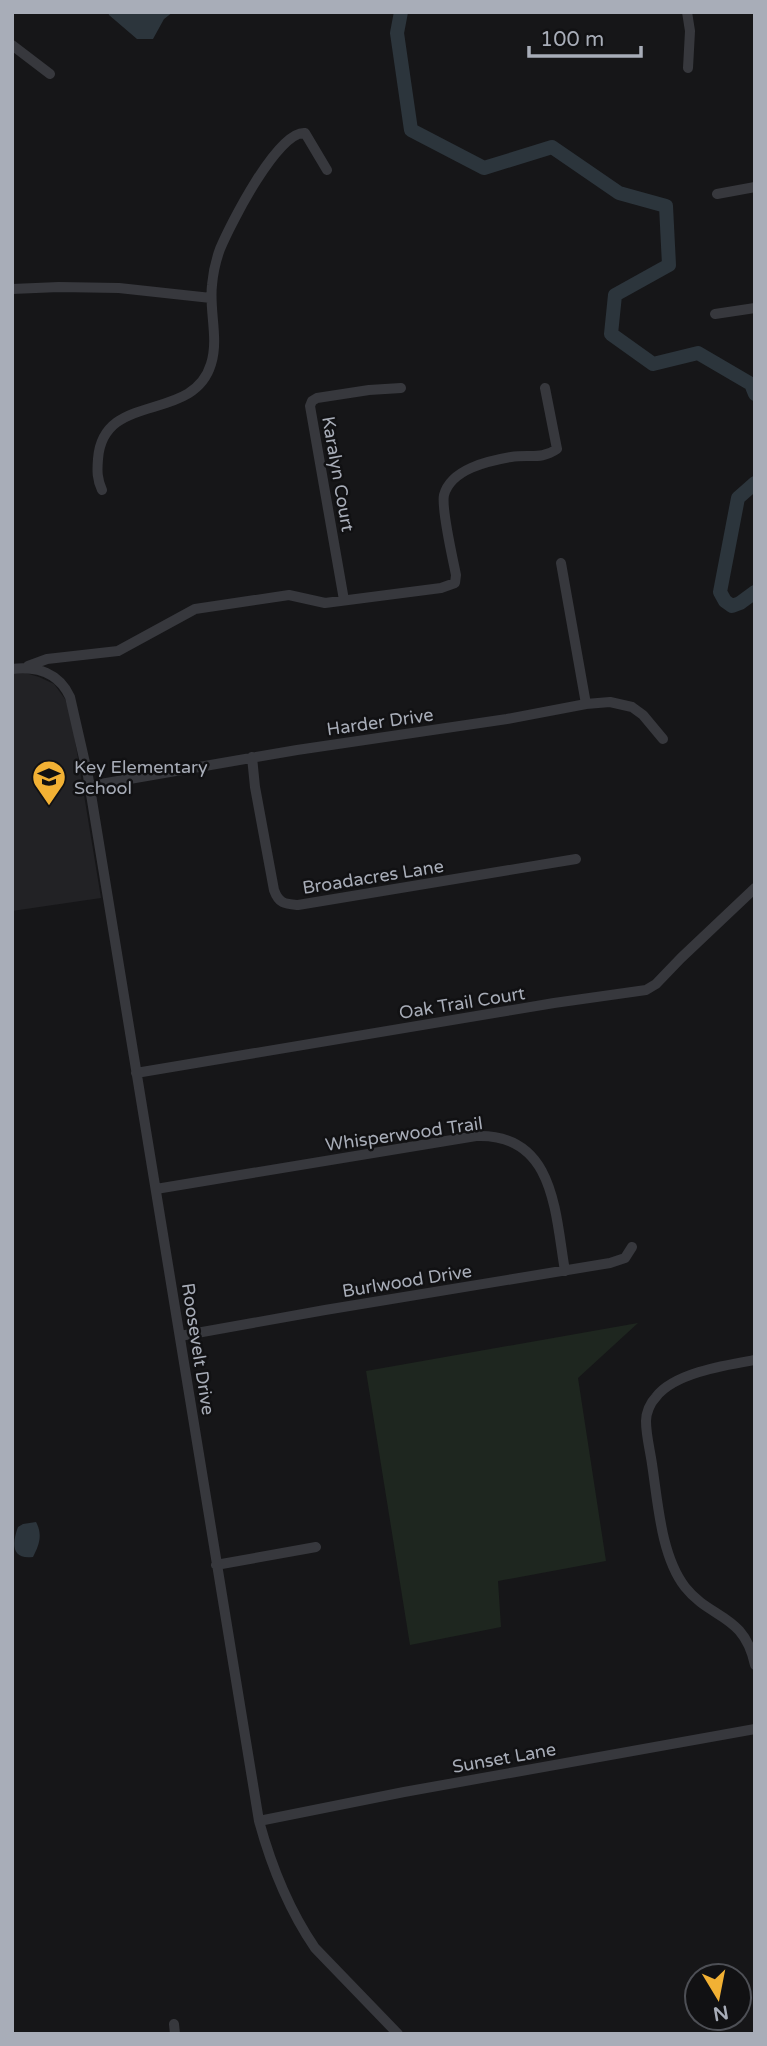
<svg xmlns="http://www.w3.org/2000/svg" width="767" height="2046" font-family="'Varela Round',sans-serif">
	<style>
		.built { fill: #222225 }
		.green { fill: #1e261f }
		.water { fill: #2c353c }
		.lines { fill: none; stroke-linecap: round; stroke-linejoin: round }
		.river { stroke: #2c353c; stroke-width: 14 }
		.minor { stroke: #37383d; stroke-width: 10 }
		.labels { text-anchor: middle; stroke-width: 5; stroke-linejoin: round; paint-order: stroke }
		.street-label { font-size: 18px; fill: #a8adb8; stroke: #111113 }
		.poi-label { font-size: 18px; fill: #a8adb8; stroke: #111113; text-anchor: start }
	</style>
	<rect width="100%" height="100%" fill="#161618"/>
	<!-- built -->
	<path class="built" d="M22 672 39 677 54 684 65 699 71 716 101 898 12 911V673Z"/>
	<!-- green -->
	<path class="green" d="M638 1323 578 1378 606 1561 498 1581 501 1627 410 1645 366 1371Z"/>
	<!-- water -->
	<path class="water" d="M108 12H173L164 19 153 39H137L109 15Z
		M36 1522C43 1535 39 1545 33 1557 11 1560 12 1543 18 1527L23 1524Z"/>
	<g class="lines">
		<!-- river -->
		<path class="river" d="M401 12 397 33 411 130 484 168 552 147 619 193 666 206 669 265 615 295 611 334 653 364 698 353 751 384 755 394
			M755 483 738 498 720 592 725 601 732 606 740 603 755 592"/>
		<!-- minor -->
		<path class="minor" d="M687 12 690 31 688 68
			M12 45 50 74
			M717 194 755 187
			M12 289 59 287 119 288 211 298
			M715 314 755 308
			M102 490C97 479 97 471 98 459 103 390 193 424 211 364 219 339 209 311 212 285 213 273 216 260 220 249 230 225 278 130 305 133L327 170
			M561 563 586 704
			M344 600 310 406 312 401 317 398 369 390 401 388
			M28 666 47 659 118 651 195 609 289 595 325 603 441 588 455 583 456 575C453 559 441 509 444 495 451 469 488 461 511 457 530 454 541 460 557 449L545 388
			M12 669C37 666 59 673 70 697L88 776 259 1821C271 1865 289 1910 315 1948L398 2034
			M252 757 255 787 274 890C279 904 285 904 298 905L576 859
			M89 786 297 750 507 719 586 704 610 702 632 707 643 715 663 739
			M136 1073 554 1003 646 990 656 984 681 958 755 888
			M156 1189 476 1136C555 1133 555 1213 565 1271
			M180 1336 325 1310 610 1263 625 1258 632 1247
			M755 1360C726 1365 674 1373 656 1397 650 1403 646 1413 646 1421 646 1435 650 1450 652 1464 658 1503 661 1556 685 1587 711 1620 744 1613 755 1665
			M216 1565 316 1547
			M259 1821 404 1792 755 1729
			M174 2024 175 2034"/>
	</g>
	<!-- icons -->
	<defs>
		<g id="school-pin" transform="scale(1.75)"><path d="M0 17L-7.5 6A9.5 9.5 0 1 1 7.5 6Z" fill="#f2b134" stroke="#111113"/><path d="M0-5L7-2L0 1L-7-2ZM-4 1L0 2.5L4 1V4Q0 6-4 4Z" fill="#111"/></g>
	</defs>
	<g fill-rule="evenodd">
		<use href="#school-pin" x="49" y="777"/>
	</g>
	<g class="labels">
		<!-- street labels -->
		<g class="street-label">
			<text transform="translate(338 474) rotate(80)" y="6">Karalyn Court</text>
			<text transform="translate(380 722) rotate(-8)" y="6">Harder Drive</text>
			<text transform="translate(373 877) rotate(-9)" y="6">Broadacres Lane</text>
			<text transform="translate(462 1003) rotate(-9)" y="6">Oak Trail Court</text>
			<text transform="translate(404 1134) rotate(-8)" y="6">Whisperwood Trail</text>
			<text transform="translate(407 1281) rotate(-9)" y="6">Burlwood Drive</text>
			<text transform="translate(198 1349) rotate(81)" y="6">Roosevelt Drive</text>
			<text transform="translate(504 1758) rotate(-10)" y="6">Sunset Lane</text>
		</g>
		<!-- poi labels -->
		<g class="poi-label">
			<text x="74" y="773">Key Elementary<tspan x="74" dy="21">School</tspan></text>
		</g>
	</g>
	<!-- border -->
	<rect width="767" height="2046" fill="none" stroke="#a8adb8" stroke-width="28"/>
	<!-- north arrow -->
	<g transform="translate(718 1997) rotate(170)"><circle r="33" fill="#111113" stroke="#4d4f55" stroke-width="2"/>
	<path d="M0-5L12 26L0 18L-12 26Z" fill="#f2b134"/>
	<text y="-10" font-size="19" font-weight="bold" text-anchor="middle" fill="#a8adb8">N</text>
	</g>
	<!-- scale -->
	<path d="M529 46v10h112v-10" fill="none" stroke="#a8adb8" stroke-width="3.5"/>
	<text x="540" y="46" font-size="21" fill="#a8adb8" stroke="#111113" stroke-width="5" paint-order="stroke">100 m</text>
</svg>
